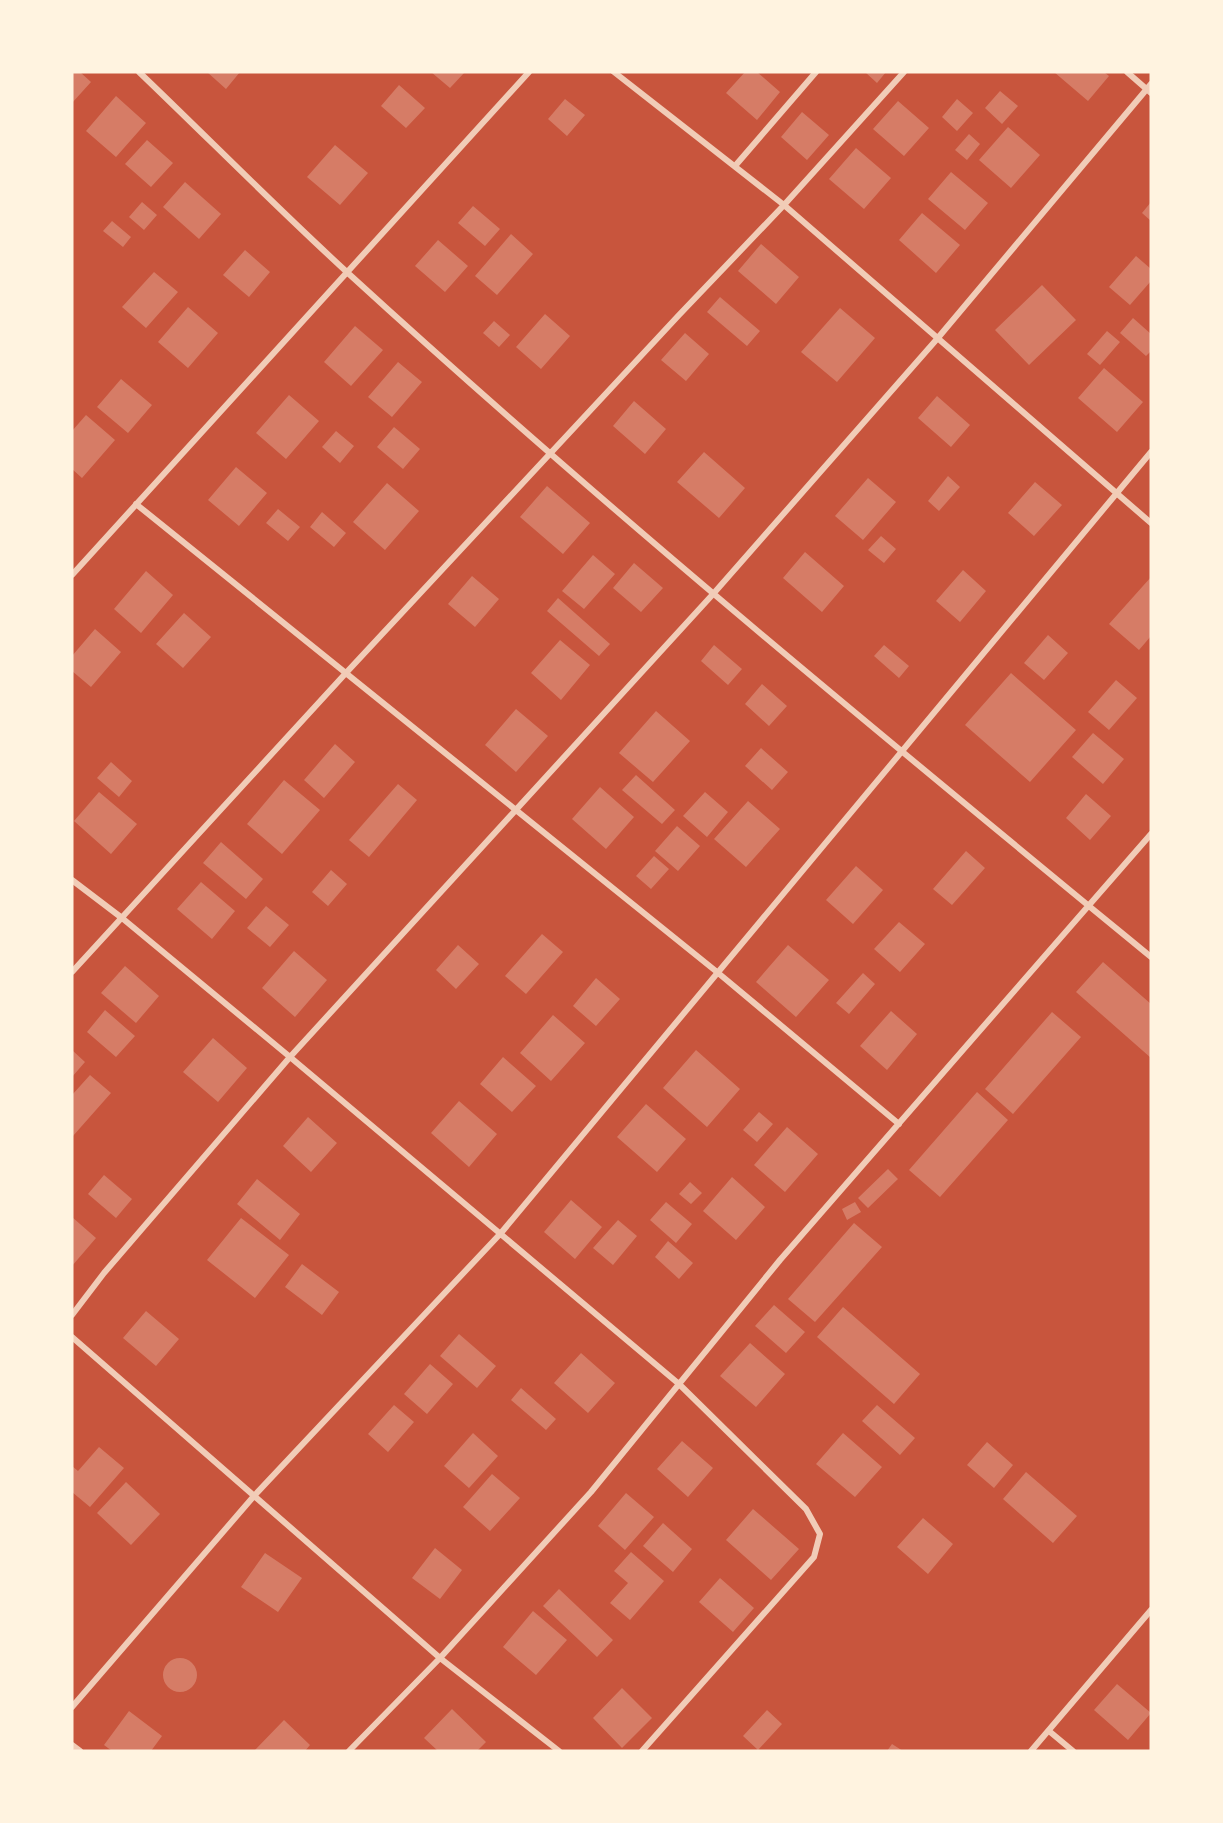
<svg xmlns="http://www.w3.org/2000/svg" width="1223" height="1823" font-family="'Alegreya Sans',sans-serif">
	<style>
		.building { fill: #d67c66 }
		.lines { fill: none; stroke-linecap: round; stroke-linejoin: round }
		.minor { stroke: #f1ccb7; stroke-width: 6 }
	</style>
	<rect width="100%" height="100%" fill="#c8553d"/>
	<!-- building -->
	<path class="building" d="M72 72H80L91 82 72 103Z
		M207 72H240L226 89Z
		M431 72H465L450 88Z
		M745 72H757L780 92 757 120 726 93Z
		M865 72H886L877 83Z
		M1054 72H1104L1109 76 1088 101Z
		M399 85 425 108 406 128 381 106Z
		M1000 91 1018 106 1002 124 985 108Z
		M116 96 146 123 116 157 86 131Z
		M565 99 585 115 567 136 548 119Z
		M957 99 973 113 957 131 942 117Z
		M898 101 929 128 904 156 873 129Z
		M802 112 829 135 807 160 781 137Z
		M1008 127 1040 155 1011 188 979 160Z
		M969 134 980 144 967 160 955 150Z
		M147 140 173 163 151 187 125 164Z
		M335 145 368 173 340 205 307 177Z
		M856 148 891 178 864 209 829 179Z
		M951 172 988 203 965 230 928 199Z
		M185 182 221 214 199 239 163 207Z
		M142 202 157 215 144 230 129 217Z
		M1151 202V221L1142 213Z
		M473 206 500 229 485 246 458 223Z
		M922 213 960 245 936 273 899 240Z
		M112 221 131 237 123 247 103 231Z
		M511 234 533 254 497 295 475 276Z
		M438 240 468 266 445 292 415 266Z
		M761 244 799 277 776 304 738 271Z
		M245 250 270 272 249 297 223 275Z
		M1136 256 1151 269V281L1130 305 1109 287Z
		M154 272 178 292 146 328 122 307Z
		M1042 285 1076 320 1029 365 995 330Z
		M720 297 760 331 747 346 707 312Z
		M188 307 218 333 188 368 158 342Z
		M840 308 875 338 837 382 801 352Z
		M545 314 570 336 541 369 516 347Z
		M1133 318 1151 334V351L1146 356 1120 333Z
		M494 321 510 335 499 347 483 333Z
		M355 326 383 350 351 386 324 362Z
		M1107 331 1120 342 1100 365 1087 354Z
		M685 333 709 354 686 381 661 360Z
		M398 362 422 382 392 417 368 397Z
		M1104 368 1143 402 1117 432 1078 398Z
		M121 379 152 405 128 433 97 407Z
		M289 395 319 421 286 459 256 433Z
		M937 396 970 425 951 447 918 418Z
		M634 401 666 429 645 454 613 426Z
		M86 415 115 440 82 478 72 469V431Z
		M394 427 420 449 403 469 377 447Z
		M336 431 354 446 340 463 322 447Z
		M704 452 745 488 719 518 677 482Z
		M236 467 267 493 239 526 208 500Z
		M948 476 960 487 939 511 928 501Z
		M868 478 896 502 863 540 835 516Z
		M1035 482 1062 505 1034 536 1008 513Z
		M387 483 419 511 385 550 353 522Z
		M547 486 590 523 563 554 520 517Z
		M278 509 300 527 288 541 266 523Z
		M322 512 346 533 334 547 310 527Z
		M881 536 896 549 884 563 868 550Z
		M805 552 844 586 822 612 783 578Z
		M593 555 615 574 584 609 562 591Z
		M634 563 663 588 641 612 613 588Z
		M963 570 986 591 960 622 936 601Z
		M146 571 173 595 141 633 114 609Z
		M472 576 499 599 475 627 448 604Z
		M1151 577V636L1139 650 1109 624Z
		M558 598 610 644 599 656 547 611Z
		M184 613 211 637 183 668 156 644Z
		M95 629 121 652 91 687 72 671V656Z
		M1048 635 1068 653 1044 680 1024 663Z
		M560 640 590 665 561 700 531 673Z
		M714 645 742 669 728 685 701 661Z
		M884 645 909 666 899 678 874 656Z
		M1011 673 1076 730 1030 782 965 725Z
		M1116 680 1137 698 1109 730 1088 712Z
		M762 684 787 706 769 726 745 704Z
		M516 709 548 736 516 772 485 745Z
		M656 711 690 741 653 782 619 753Z
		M1093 733 1124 759 1103 784 1072 757Z
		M335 744 355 762 324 798 304 780Z
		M761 748 788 772 772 790 745 766Z
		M111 762 132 781 119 797 97 778Z
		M636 775 675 810 662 824 622 790Z
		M284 780 320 810 282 854 247 824Z
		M398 784 417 800 369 857 349 840Z
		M600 787 634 817 606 849 572 819Z
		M99 792 137 824 111 854 74 821Z
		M705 792 728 812 707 837 683 816Z
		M1086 794 1111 816 1090 840 1066 818Z
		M748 801 780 829 746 867 714 839Z
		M677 826 700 846 678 871 655 851Z
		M221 842 263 879 246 899 203 863Z
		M966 851 985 868 952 905 933 889Z
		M654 856 669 869 651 889 636 876Z
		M856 866 883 890 853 924 826 900Z
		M331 870 347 884 328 906 312 892Z
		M201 882 235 911 212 939 177 909Z
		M266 906 289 925 270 947 247 928Z
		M899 922 925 944 900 972 874 949Z
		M542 934 563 952 526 994 505 976Z
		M458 945 479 964 456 989 436 970Z
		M788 945 829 980 796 1017 756 982Z
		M294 951 327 980 295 1017 262 988Z
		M1103 962 1151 1004V1058L1076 992Z
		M125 966 159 996 136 1023 101 993Z
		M863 973 875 984 849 1014 836 1003Z
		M596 978 620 999 596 1026 573 1006Z
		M105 1010 135 1036 116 1057 87 1032Z
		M891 1011 917 1034 887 1070 860 1046Z
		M1052 1012 1081 1037 1013 1114 985 1089Z
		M553 1015 585 1043 551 1081 520 1053Z
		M213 1038 247 1068 218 1102 183 1072Z
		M72 1050 85 1062 72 1077Z
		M696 1050 740 1089 707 1127 663 1088Z
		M503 1057 536 1086 512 1112 480 1084Z
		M90 1075 111 1093 73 1136 72 1095Z
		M977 1092 1008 1120 940 1197 909 1170Z
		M459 1101 497 1134 469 1167 431 1133Z
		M646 1104 686 1139 657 1172 617 1137Z
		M759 1112 773 1124 757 1142 743 1130Z
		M308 1117 337 1143 311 1172 283 1146Z
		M787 1127 818 1154 785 1192 754 1165Z
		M888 1169 898 1179 868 1208 858 1198Z
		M104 1175 132 1199 116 1218 88 1194Z
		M732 1177 765 1207 736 1240 703 1211Z
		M257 1179 300 1214 280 1240 237 1204Z
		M690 1182 702 1193 691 1204 679 1194Z
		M571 1200 602 1227 575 1259 544 1232Z
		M666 1202 692 1224 676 1243 650 1220Z
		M855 1202 861 1212 847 1220 842 1209Z
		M72 1217 96 1238 72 1266Z
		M241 1218 289 1255 255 1298 207 1260Z
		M618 1220 637 1236 613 1265 593 1248Z
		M854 1223 882 1247 815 1322 788 1299Z
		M668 1241 693 1263 679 1279 655 1257Z
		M302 1264 339 1292 322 1315 285 1287Z
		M774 1305 805 1332 786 1353 755 1326Z
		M843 1307 920 1374 894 1404 817 1337Z
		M146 1311 179 1339 156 1366 123 1338Z
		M459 1334 496 1366 477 1388 440 1356Z
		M750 1343 785 1374 756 1407 720 1376Z
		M581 1353 615 1383 588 1413 554 1383Z
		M430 1364 453 1384 427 1414 404 1394Z
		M521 1388 556 1419 546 1430 511 1400Z
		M394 1405 414 1422 388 1452 368 1434Z
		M877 1405 915 1438 900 1455 862 1421Z
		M473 1433 498 1456 469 1488 444 1466Z
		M843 1433 882 1467 855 1497 816 1464Z
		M682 1441 713 1468 688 1497 657 1469Z
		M987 1442 1013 1465 994 1488 967 1465Z
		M99 1447 124 1468 90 1507 72 1492V1466L78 1471Z
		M1026 1472 1077 1516 1053 1543 1003 1499Z
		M492 1474 520 1498 490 1531 463 1507Z
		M126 1482 160 1514 131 1545 97 1513Z
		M626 1493 654 1517 625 1550 598 1526Z
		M753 1509 799 1549 771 1580 726 1540Z
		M923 1518 953 1544 928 1574 897 1547Z
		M663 1523 692 1549 673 1572 643 1546Z
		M435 1548 462 1570 440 1599 412 1578Z
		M631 1552 664 1581 630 1620 610 1603 628 1583 614 1571Z
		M265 1553 302 1578 278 1612 241 1587Z
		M720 1578 754 1608 733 1632 699 1602Z
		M559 1589 613 1640 597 1657 543 1606Z
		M533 1611 567 1640 536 1675 503 1647Z
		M163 1675a17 17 0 1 1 34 0a17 17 0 1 1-34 0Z
		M1117 1684 1151 1713 1128 1740 1094 1710Z
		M622 1688 652 1718 622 1748 593 1718Z
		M452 1709 486 1742 477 1751H438L424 1738Z
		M767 1710 782 1724 758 1750 743 1736Z
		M129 1711 162 1736 151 1751H112L104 1745Z
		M284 1720 310 1745 305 1751H254Z
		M892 1744 903 1751H887Z"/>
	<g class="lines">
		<!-- minor -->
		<path class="minor" d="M139 72C209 139 277 208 349 274 608 511 880 734 1151 957
			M614 72 784 205 1151 523
			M1127 72 1151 93
			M735 166 816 72
			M136 504 717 972 899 1124
			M72 575 529 72
			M72 880 122 918 290 1057 679 1384 806 1509 820 1534 814 1557 642 1751
			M72 972 345 674 679 315 784 205 904 72
			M72 1315 104 1273 290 1057 714 593 937 339 1151 84
			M72 1337 440 1658 559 1751
			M72 1707 254 1496 501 1233 1151 452
			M1049 1731 1073 1751
			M72 1745 80 1751
			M349 1751 440 1658 591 1492 780 1260 1151 834
			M1031 1751 1151 1610"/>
	</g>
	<!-- border -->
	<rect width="1223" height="1823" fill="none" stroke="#fff3e0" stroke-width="147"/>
</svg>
